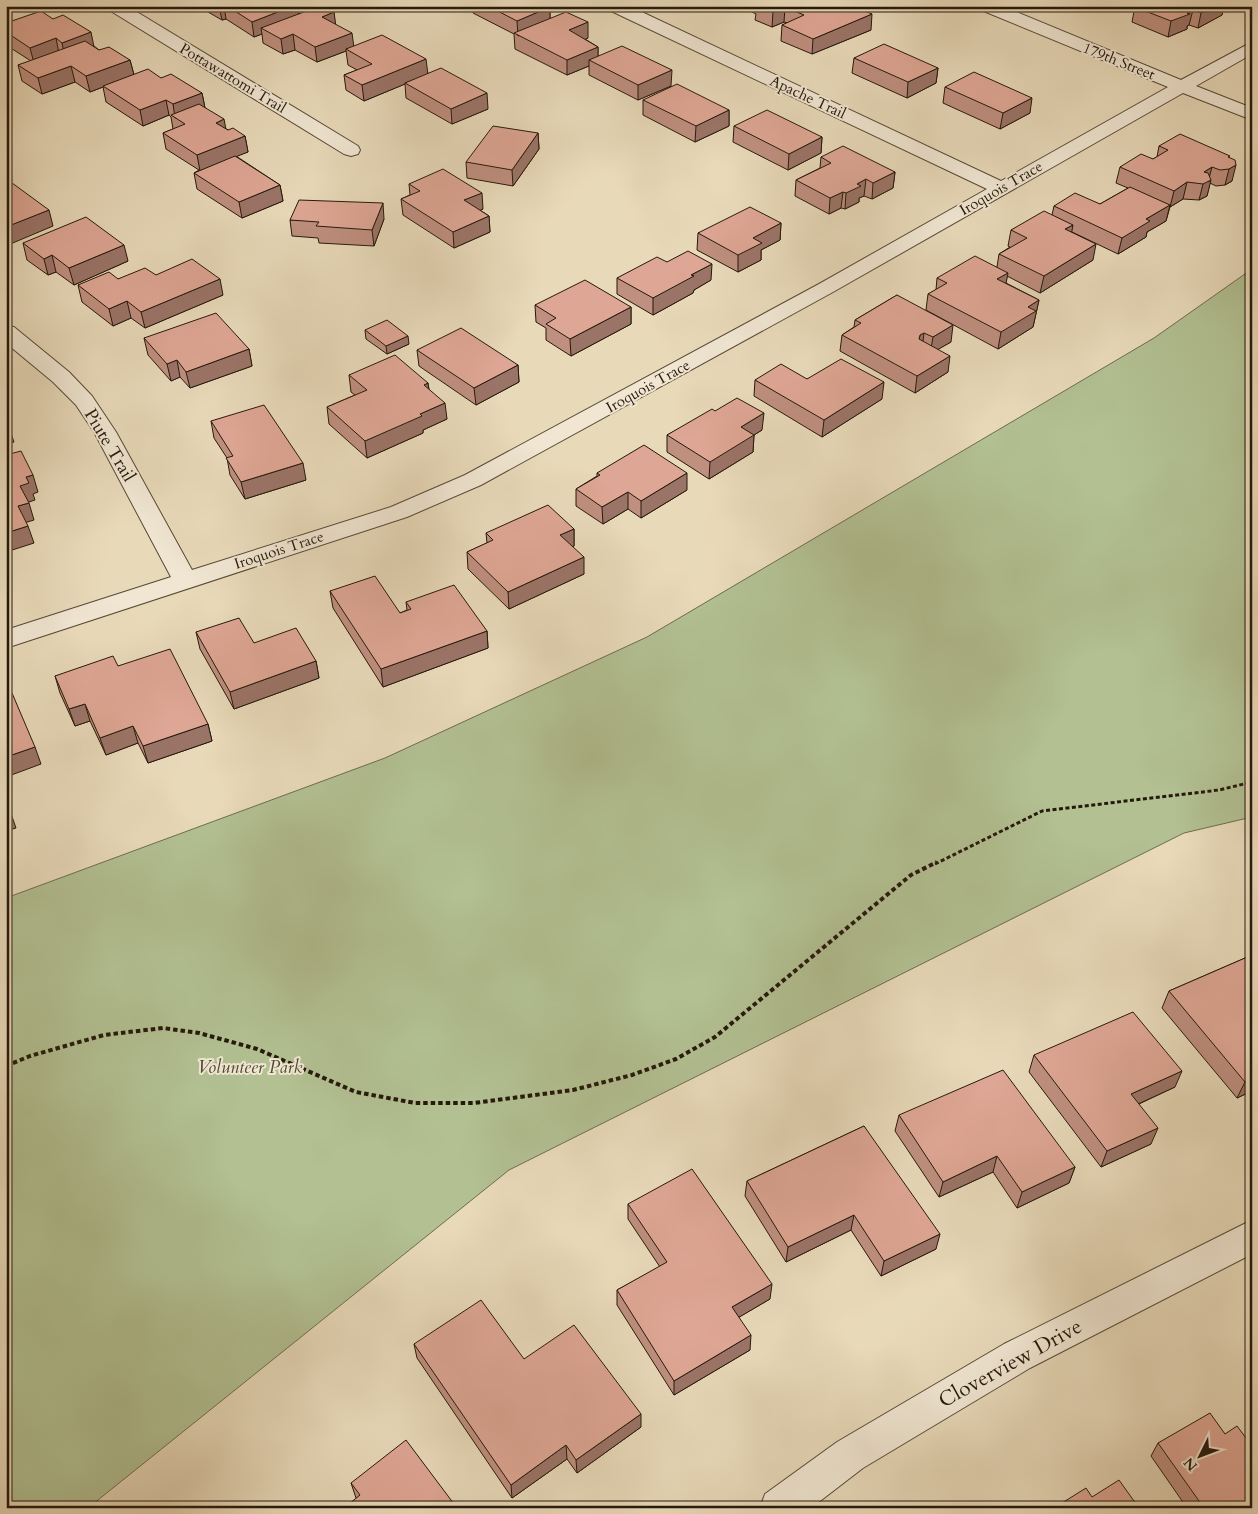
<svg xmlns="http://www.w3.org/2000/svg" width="1258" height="1514" font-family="Cardo,serif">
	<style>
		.green { fill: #b2c092; stroke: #6c6c4e }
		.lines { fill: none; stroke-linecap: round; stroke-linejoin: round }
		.minor-casing { stroke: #564936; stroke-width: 2 }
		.path-far2 { stroke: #25190b; stroke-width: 2; stroke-dasharray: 2.5 2; stroke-linecap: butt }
		.path-far1 { stroke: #25190b; stroke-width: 3; stroke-dasharray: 4 2.5; stroke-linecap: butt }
		.path { stroke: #25190b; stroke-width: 4; stroke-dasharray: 4.5 3; stroke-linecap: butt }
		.minor { fill: #f0e6d2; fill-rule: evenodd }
		.wall { fill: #bf8f7f; stroke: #25190b }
		.shaded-wall { fill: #9b7468; stroke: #25190b }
		.building { fill: #dea694; stroke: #25190b }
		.labels { text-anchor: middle; stroke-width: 4; stroke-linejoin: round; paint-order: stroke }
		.far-street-label { font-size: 15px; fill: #25190b; stroke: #f0e6d2 }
		.street-label { font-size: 18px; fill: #25190b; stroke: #f0e6d2 }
		.park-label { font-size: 18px; font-style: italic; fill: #4f4b34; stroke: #f0e6d2 }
		.near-street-label { font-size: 21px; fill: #25190b; stroke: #f0e6d2 }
	</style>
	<rect width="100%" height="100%" fill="#e8d9b9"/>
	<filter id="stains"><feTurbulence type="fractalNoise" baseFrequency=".004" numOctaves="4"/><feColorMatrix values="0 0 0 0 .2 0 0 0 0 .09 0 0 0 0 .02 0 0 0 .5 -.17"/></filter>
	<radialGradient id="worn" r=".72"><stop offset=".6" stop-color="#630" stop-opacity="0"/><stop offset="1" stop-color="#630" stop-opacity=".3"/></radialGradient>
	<!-- green -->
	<path class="green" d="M1252 269V817L1184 833 509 1170 88 1508H6V898L385 758 647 637 1154 338Z"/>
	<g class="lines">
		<!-- minor casing -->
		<g class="minor-casing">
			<path id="minor" d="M107 6H127L358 146 360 150 358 154 351 156 344 154 109 10Z
				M607 6H629L1001 181 1168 87 981 10 979 6H1002L1181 80 1252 42V54L1196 86 1252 108V120L1183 93 833 292 481 485 407 517 6 648V630L171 577 94 432 76 405 53 382 6 343V326L14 327 69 372 92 396 116 432 192 570 391 507 465 475 819 284 987 189 609 10Z
				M1252 1220V1254L1030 1368 863 1468 811 1508H760L765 1494 837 1442 1004 1344Z"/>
		</g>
		<!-- path-far2 -->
		<path class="path-far2" d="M949 6 960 10"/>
		<!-- path-far1 -->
		<path class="path-far1" d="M935 864 1042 811 1219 790 1252 782"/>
		<!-- path -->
		<path class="path" d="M6 1066 30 1056 104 1035 163 1028 199 1033 257 1049 356 1092 415 1103H474L573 1090 632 1075 676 1059 715 1037 911 875 937 862"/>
		<!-- minor -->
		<use href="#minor" class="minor"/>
	</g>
	<!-- wall -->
	<path class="wall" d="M207 6H298L299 14 334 12 335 24 354 47 428 73 488 109 452 124 406 98 405 84 364 101 346 90 344 75 357 70 348 65 346 51 317 62 295 50 283 54 263 43 262 34 254 37 226 19 222 20 208 12Z
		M473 6H547L550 7V19L588 38 585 39 598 47V56L671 86 638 100 589 75V66L567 75 515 49 514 34 473 13Z
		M750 6H853L871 30 812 54 781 41 782 25 787 23 784 22 772 27 755 20 756 14 750 11Z
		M1135 6H1224L1222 15 1198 28 1189 25 1187 26V29L1168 37 1132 22Z
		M6 23 94 46 99 50 130 60 134 75 161 78 202 93 205 108 226 129 228 130 245 136 248 152 236 156 280 185 283 201 242 218 197 189 194 173 199 170 166 149 163 133 173 129 171 117 169 115 143 126 106 102 103 87 90 92 75 82 42 94 22 81 18 65 31 61 6 45Z
		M854 58 938 68 936 83 907 98 852 73Z
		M945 87 1030 113 1000 129 943 103Z
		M643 100 729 110V126L695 142 643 115Z
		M734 126 822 137 821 153 788 170 733 142Z
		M538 133 539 149 513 186 467 178 466 162Z
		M1159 146 1229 158 1232 181 1225 185 1216 186 1210 183 1207 196 1199 200 1183 199 1170 207 1166 221 1147 232 1146 237 1118 254 1072 232 1093 260 1040 293 1007 276 1006 283 1039 300 1033 327 998 349 926 310 928 294 936 290 937 278 997 267 999 254 1010 247 1008 246 1011 230 1052 215 1054 206 1100 204 1128 188 1116 183 1120 167 1153 159 1157 157Z
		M821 157 895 172 893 188 872 199 864 196 859 198V202L845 209 841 208 829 214 795 196 796 180 820 168Z
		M409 184 483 209 480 210 489 216 490 232 454 248 403 215 401 199 410 195Z
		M384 219 374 246 319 243 318 238 292 236 290 220Z
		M781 223 780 240 761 250V260L738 272 697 250 698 233Z
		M23 243 128 261 74 285 56 272 48 275 27 260Z
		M667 262 711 280 694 290 693 293 653 315 617 294V278Z
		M156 275 223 295 145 328 131 318 113 326 82 302 78 285 118 279Z
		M897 295 951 342 938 349 948 372 915 393 840 351 842 335 854 327 855 320Z
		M535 305 631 307V324L571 356 546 340V328L536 322Z
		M365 330 409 344 387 354 366 339Z
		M144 338 249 349 252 366 190 388 180 377 171 381 148 355Z
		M417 350 518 365 519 382 476 405 419 366Z
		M349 375 428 383 429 389 447 419 423 430V433L367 458 329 424 327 407 355 395 351 392Z
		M807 379 882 399 822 437 754 396 755 380Z
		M715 411 762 430 754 435 753 452 709 479 667 452V435Z
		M211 421 306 480 245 499 230 475 227 458 214 438Z
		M597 473 687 490 641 518 628 509 603 524 576 506V489L597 476Z
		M574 529V546L572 547 584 574 509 609 468 569 467 552 487 543 486 533Z
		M330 591 400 613 407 610 406 602 487 631 488 648 383 687 333 608Z
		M196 632 254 643 316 661 319 678 234 709 200 649Z
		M118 666 208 724 212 741 148 763 138 743 106 755 90 721 75 726 60 693 55 676Z
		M1252 955V1091L1237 1098 1162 1008 1169 991Z
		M1034 1055 1175 1087 1139 1104 1151 1144 1101 1167 1029 1072Z
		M899 1115 1075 1167 1069 1183 1017 1208 993 1172 939 1197 895 1131Z
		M864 1126 936 1249 881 1276 851 1230 786 1262 745 1196 747 1181Z
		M628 1204 770 1299 739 1317 750 1350 674 1395 617 1305V1290L660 1267 628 1219Z
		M414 1344 524 1359 641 1427 577 1473 567 1459 512 1498 417 1358Z
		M1225 1434 1252 1508H1187L1151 1456 1158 1443Z
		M351 1483 457 1508 356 1498Z"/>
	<!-- shaded-wall -->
	<path class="shaded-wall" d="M6 6H23L24 8 6 14Z
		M219 6H224L226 19 222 20Z
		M293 6H298L299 20 261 28 262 34 254 37 252 22Z
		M1215 6H1224L1222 15 1198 28 1201 13Z
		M550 7V23L518 36 517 21Z
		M785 7 784 22 772 27 773 12Z
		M1193 10 1189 25 1187 26V29L1168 37 1171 21Z
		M334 12 336 27 322 17Z
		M872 14 871 30 812 54 813 39Z
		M588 22V38L570 46 569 30Z
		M91 32 94 47 65 58 62 43Z
		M352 33 354 48 346 49V51L317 62 315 47Z
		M293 34 295 50 283 54 281 39Z
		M56 38 59 54 34 63 30 48Z
		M598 47V62L589 60V66L567 75V60Z
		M426 59 428 75 405 83V84L364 101 362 85Z
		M130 60 134 75 90 92 86 76Z
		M71 66 75 82 42 94 38 78Z
		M938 68 936 83 907 98 908 82Z
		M672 70 671 86 638 100V85Z
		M202 93 205 108 175 118 173 104Z
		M487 93 488 109 452 124 451 109Z
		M1032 98 1030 113 1000 129 1003 113Z
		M166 100 169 115 143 126 140 110Z
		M729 110V126L695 142 696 126Z
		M224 119 227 135 216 123Z
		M538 133 539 149 513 186 512 170Z
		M245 136 248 152 200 171 197 155Z
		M822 137 821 153 788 170 789 154Z
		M7 164 12 180 6 183V165Z
		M1236 165 1232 181 1225 185 1229 169Z
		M1212 167 1208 182 1211 180 1207 196 1199 200 1203 184 1204 172Z
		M895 172 893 188 872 199 873 183Z
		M866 179 864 196 859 198V202L845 209 846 193 857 184Z
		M1187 182 1183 199 1170 207 1174 191Z
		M280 185 283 201 242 218 239 202Z
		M843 192 841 208 829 214 830 198Z
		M482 193 483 209 465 217 464 200Z
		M383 203 384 219 374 246 372 230Z
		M1170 205 1166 221 1147 232 1146 237 1118 254 1122 238 1146 219Z
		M49 210 53 226 8 245 6 238V227Z
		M489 216 490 232 454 248 453 232Z
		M781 223 780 240 761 250V260L738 272V255L753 238Z
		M1073 225 1070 241 1065 229Z
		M1096 244 1093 260 1040 293 1044 276Z
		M124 245 128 261 74 285 69 268Z
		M52 255 56 272 48 275 44 259Z
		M712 264 711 280 694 290 693 293 653 315V298L691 275Z
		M1008 273 1005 289 997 279Z
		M220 279 223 295 145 328 141 312Z
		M1039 300 1033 327 998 349 1001 332 1028 307Z
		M127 301 131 318 113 326 109 309Z
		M631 307V324L571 356 570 339Z
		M953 325 951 342 930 354 933 337Z
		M924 333 922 349 917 352 920 335Z
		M408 336 409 344 387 354 386 346Z
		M249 349 252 366 190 388 186 372Z
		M950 356 948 372 915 393 917 376Z
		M177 360 180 377 171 381 167 364Z
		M518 365 519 382 476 405 474 388Z
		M884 382 882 399 822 437 824 420Z
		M428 383 430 400 424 385Z
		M445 403 447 419 423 430V433L367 458 365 441 420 414Z
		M764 413 762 430 754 435 753 452 709 479 710 462 741 427Z
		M8 425 14 442 6 445V426Z
		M303 463 306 480 245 499 241 482Z
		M687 473V490L641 518V501Z
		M33 475 38 492 33 494 35 500 26 503 20 486 26 477Z
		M628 492V509L603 524 602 507Z
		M29 503 34 520 24 523 18 506Z
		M28 526 34 543 6 552V533Z
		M574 529V546L560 552V535Z
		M584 557V574L509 609 508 592Z
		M487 631 488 648 383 687 381 669Z
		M316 661 319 678 234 709 230 692Z
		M85 704 90 721 75 726 69 709Z
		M208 724 212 741 148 763 143 746Z
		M133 726 138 743 106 755 100 738Z
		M35 747 41 764 6 777V757Z
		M10 811 16 828 6 831V812Z
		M1182 1071 1175 1087 1125 1110 1131 1094Z
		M1252 1078V1091L1237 1098 1245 1082Z
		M1158 1128 1151 1144 1101 1167 1107 1151Z
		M997 1156 993 1172 939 1197 943 1182Z
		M1075 1167 1069 1183 1017 1208 1022 1192Z
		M854 1215 851 1230 786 1262 788 1247Z
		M940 1234 936 1249 881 1276 884 1261Z
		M772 1284 770 1299 731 1322 732 1307Z
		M751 1335 750 1350 674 1395V1381Z
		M641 1414V1427L577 1473 576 1460Z
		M566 1445 567 1459 512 1498 511 1485Z"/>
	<!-- building -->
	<path class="building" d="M227 6H293L252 22Z
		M320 6H323L334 12 322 17 352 33 315 47 293 34 281 39 261 28Z
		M488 6H547L550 7 517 21Z
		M760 6H853L872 14 813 39 782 25 804 15 785 7 773 12Z
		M1138 6H1215L1201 13 1193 10 1187 13 1190 14 1171 21 1135 7Z
		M41 11 53 19 63 15 91 32 62 43 56 38 30 48 6 32V23Z
		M566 12 588 22 569 30 598 47 567 60 514 33Z
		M382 35 426 59 362 85 344 75 372 64 346 49Z
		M85 41 99 50 109 47 130 60 86 76 71 66 38 78 18 65Z
		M884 44 938 68 908 82 854 58Z
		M622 46 672 70 638 85 589 60Z
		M441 68 487 93 451 109 405 83Z
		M148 69 161 78 171 74 202 93 173 104 166 100 140 110 103 86Z
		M974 72 1032 98 1003 113 945 87Z
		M677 84 729 110 696 126 643 100Z
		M199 104 224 119 216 123 228 130 233 128 245 136 197 155 163 133 185 124 171 115Z
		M767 110 822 137 789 154 734 126Z
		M493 126 538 133 512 170 466 162Z
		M1180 134 1230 156 1228 157 1235 160 1236 165 1229 169 1220 170 1212 167 1204 172 1208 173 1211 180 1203 184 1187 182 1174 191 1120 167 1141 154 1153 159 1168 150 1159 146Z
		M843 146 895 172 873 183 866 179 857 184 861 186 846 193 843 192 830 198 796 180 831 163 821 157Z
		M235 156 280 185 239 202 194 173Z
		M443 169 482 193 464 200 489 216 453 232 401 199 420 191 409 184Z
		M6 180H8L49 210 6 227Z
		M1130 187 1170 205 1146 219 1150 221 1122 238 1054 206 1075 193 1100 204Z
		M299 200 383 203 372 230 316 226 319 222 290 220Z
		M750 207 781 223 753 238 762 243 738 255 698 233Z
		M1044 211 1073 225 1065 229 1096 244 1044 276 999 254 1027 238 1011 230Z
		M86 217 124 245 69 268 52 255 44 259 23 243Z
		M688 251 712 264 691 275 694 276 653 298 617 278 657 257 667 262Z
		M975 256 1008 273 997 279 1039 300 1028 307 1036 311 1001 332 928 294 947 283 937 278Z
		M192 259 220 279 141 312 127 301 109 309 78 285 109 272 118 279 145 268 156 275Z
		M585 280 631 307 570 339 546 324 556 318 535 305Z
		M897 295 953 325 933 337 924 333 920 335 919 339 950 356 917 376 842 335 861 323 855 320Z
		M216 313 249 349 186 372 177 360 167 364 144 338Z
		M387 320 408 336 386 346 365 330Z
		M461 328 518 365 474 388 417 350Z
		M395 355 428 383 424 385 445 403 420 414 422 416 365 441 327 407 367 390 349 375Z
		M841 359 884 382 824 420 755 380 781 364 807 379Z
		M737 398 764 413 741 427 754 435 710 462 667 435 712 409 715 411Z
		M264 405 303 463 241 482 226 458 233 456 211 421Z
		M644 445 687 473 641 501 628 492 602 507 576 489 600 475 597 473Z
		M21 451 33 475 26 477 29 483 20 486 29 503 18 506 28 526 6 533V455Z
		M548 505 574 529 560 535 584 557 508 592 467 552 493 540 486 533Z
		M375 576 400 613 411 609 406 602 454 585 487 631 381 669 330 591Z
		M239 618 254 643 296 628 316 661 230 692 196 632Z
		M170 649 208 724 143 746 133 726 100 738 85 704 69 709 55 676 113 656 118 666Z
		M12 693 35 747 6 757V695Z
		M6 802 10 811 6 812Z
		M1252 955V1078L1245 1082 1169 991Z
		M1133 1012 1182 1071 1131 1094 1158 1128 1107 1151 1034 1055Z
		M1003 1070 1075 1167 1022 1192 997 1156 943 1182 899 1115Z
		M864 1126 940 1234 884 1261 854 1215 788 1247 747 1181Z
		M692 1169 772 1284 732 1307 751 1335 674 1381 617 1290 667 1262 628 1204Z
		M481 1300 524 1359 574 1325 641 1414 576 1460 566 1445 511 1485 414 1344Z
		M1210 1413 1225 1434 1237 1426 1252 1446V1508H1204L1158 1443Z
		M406 1440 457 1508H344L360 1495 351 1483Z
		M1119 1480 1139 1508H1054L1086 1488 1092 1497Z"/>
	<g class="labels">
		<!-- far-street labels -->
		<g class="far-street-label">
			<text transform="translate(1119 61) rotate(22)" y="5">179th Street</text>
			<text transform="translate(233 78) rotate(31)" y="5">Pottawattomi Trail</text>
			<text transform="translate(808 97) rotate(25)" y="5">Apache Trail</text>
			<text transform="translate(1001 188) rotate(-30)" y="5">Iroquois Trace</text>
			<text transform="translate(648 386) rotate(-29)" y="5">Iroquois Trace</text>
			<text transform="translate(279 550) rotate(-18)" y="5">Iroquois Trace</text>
		</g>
		<!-- street labels -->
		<g class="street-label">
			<text transform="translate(110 445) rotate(59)" y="6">Piute Trail</text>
		</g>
		<!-- park labels -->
		<g class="park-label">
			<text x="250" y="1073">Volunteer Park</text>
		</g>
		<!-- near-street labels -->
		<g class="near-street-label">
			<text transform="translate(1010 1363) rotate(-29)" y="7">Cloverview Drive</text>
		</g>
	</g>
	<!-- margin -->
	<rect width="1258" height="1514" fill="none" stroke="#e8d9b9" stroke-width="25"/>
	<rect x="8" y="8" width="1243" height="1499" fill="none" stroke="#25190b" stroke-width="2.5"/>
	<rect x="12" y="12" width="1233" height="1489" fill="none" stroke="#25190b"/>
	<!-- north arrow -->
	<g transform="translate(1200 1456) rotate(228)" stroke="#f0e6d2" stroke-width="4" paint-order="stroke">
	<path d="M0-4L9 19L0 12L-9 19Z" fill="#25190b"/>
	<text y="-8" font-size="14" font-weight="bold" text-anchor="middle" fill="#25190b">N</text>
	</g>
	<rect width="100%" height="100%" filter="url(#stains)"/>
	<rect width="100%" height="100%" fill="url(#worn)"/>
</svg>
